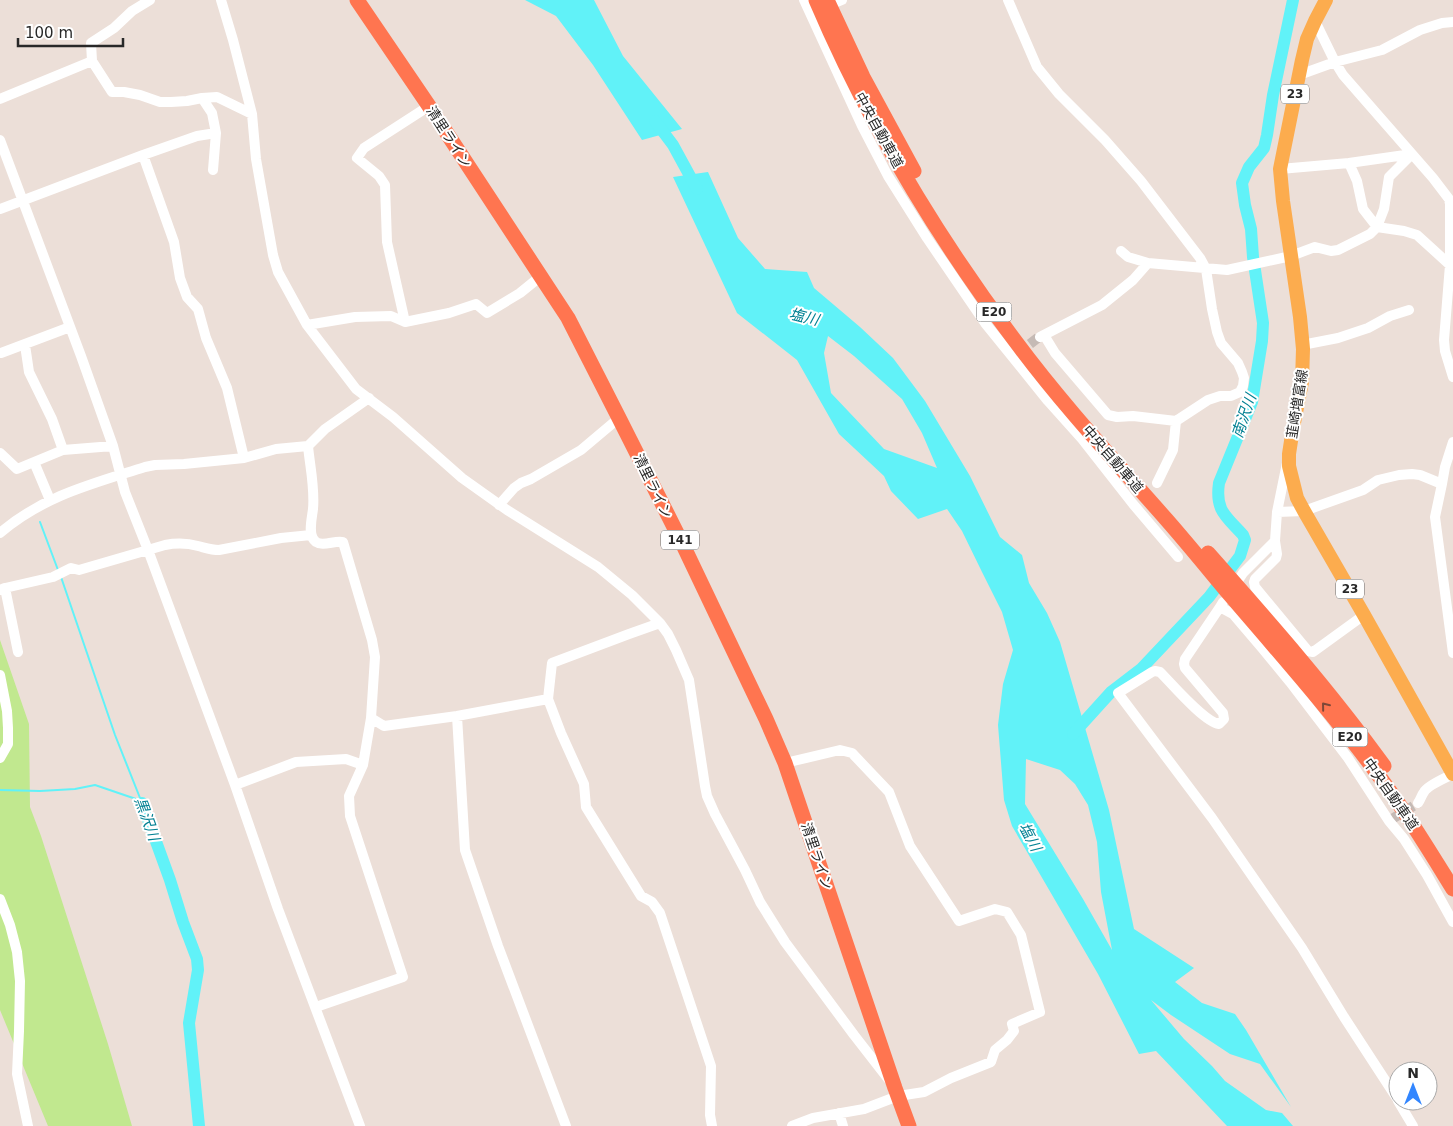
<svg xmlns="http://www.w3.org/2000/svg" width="1453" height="1126" font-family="'DejaVu Sans','Noto Sans JP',sans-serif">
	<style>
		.green { fill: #c1e88f }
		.water { fill: #61f2f8; fill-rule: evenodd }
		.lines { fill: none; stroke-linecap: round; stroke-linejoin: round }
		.stream { stroke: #61f2f8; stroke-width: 2 }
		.river { stroke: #61f2f8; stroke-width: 12 }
		.minor-tunnel { stroke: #c5bab5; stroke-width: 10; stroke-dasharray: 10 5; stroke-linecap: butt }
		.minor { stroke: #fff; stroke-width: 10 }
		.major { stroke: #fcac4e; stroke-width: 14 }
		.highway { stroke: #ff7550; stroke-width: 15 }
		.oneway { stroke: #7e4738 }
		.labels { text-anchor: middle; stroke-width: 4; stroke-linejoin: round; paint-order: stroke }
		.shield { fill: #fff; stroke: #686868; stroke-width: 1 }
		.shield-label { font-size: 12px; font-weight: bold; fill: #282828 }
		.street-label { font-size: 14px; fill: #282828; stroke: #fff }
		.water-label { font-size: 15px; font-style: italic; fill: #048294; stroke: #fff }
	</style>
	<rect width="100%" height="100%" fill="#ecdfd8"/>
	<!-- green -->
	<path class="green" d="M0 640 29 724 30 807 41 836 108 1044 132 1126H48L0 1010Z"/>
	<!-- water -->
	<path class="water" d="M525 0H594L623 56 682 129 642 140 593 65 556 16Z
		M708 172 738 238 765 269 807 272 814 288 860 327 893 358 925 401 970 476 1000 537 1022 555 1029 583 1047 613 1060 642 1109 810 1134 929 1194 968 1175 982 1202 1003 1235 1014 1246 1030 1291 1107 1260 1064 1230 1054 1171 1015 1151 1000 1184 1039 1212 1066 1225 1081 1266 1110 1282 1113 1293 1126H1227L1156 1051 1139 1054 1098 974 1012 826 1004 800 998 725 1003 684 1013 650 1002 612 982 572 962 531 947 509 918 519 891 491 884 476 839 434 797 360 737 313 673 177ZM828 336 854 356 902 399 922 433 937 468 884 449 831 393 824 353ZM1026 759 1060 770 1075 784 1088 805 1097 842 1101 892 1112 950 1083 899 1025 804Z"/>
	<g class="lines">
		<!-- stream -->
		<path class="stream" d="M40 522 58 570
			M61 577 115 735 142 803
			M0 790 40 791 75 789 95 785 136 799 141 803"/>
		<!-- river -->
		<path class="river" d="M655 121 673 145 697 189
			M1073 734 1111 692 1141 669 1209 597 1240 556 1245 540 1243 535C1226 516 1215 511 1219 483L1252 402 1262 341 1263 323 1253 257 1251 229 1245 205 1242 183 1249 167 1264 148 1267 135 1273 95 1293 0
			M142 803 170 880 183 922 197 959 198 970 189 1023 199 1126"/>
		<!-- minor-tunnel -->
		<path class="minor-tunnel" d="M1018 353 1039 337
			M1392 819 1418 803"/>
		<!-- minor -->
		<path class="minor" d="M221 0 233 40 252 114 256 159 273 255 278 272 307 325 356 389 393 417 462 478 507 510 598 567 632 595 660 623 668 634 676 650 689 680 705 786 707 796 715 814 745 870 760 902 785 942 854 1035 889 1080
			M804 0 862 126 888 176 927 238 985 323 1048 401 1082 439 1133 504 1178 557
			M1008 0 1037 67 1059 94 1105 140 1141 181 1200 258 1206 269 1212 309 1217 332 1221 343 1238 363 1242 372 1244 378 1243 386 1240 392 1231 396H1220L1208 400 1176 421 1133 416 1117 417 1108 415 1055 353 1044 335
			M825 7 842 0
			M1315 21 1335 62 1343 75 1433 178 1449 199 1450 204V265L1444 340 1445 351 1453 377
			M92 61 91 43 114 28 132 11 150 0
			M1299 75 1335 62 1382 50 1420 30 1442 23 1453 22
			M202 98 212 113 216 133 213 170
			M0 99 92 61 112 92H124L140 95 160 102H171L187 101 202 98 217 97 252 114
			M0 140 81 356 113 446 125 492 148 550 235 785 278 909 360 1126
			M143 155 174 242 180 278 187 297 198 309 206 338 227 388 244 458
			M1349 163 1412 154
			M1280 169 1349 163 1357 181 1363 209 1377 227 1404 231 1417 235 1450 265
			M0 209 143 155 197 136 216 133
			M1121 251 1128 257 1148 263
			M405 322 387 242 385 185 379 176 357 158 364 148 429 106
			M307 325 355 317 391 316 405 322 449 313 476 304 487 313 520 293 541 276
			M1040 337 1102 305 1133 280 1148 263 1227 270 1291 256 1315 247 1331 251 1338 250 1370 234 1377 227 1384 209 1389 177 1412 154
			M25 345 29 372 52 419 63 450
			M1302 345 1338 338 1368 328 1390 316 1409 310
			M1 353 70 327
			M1453 442 1445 467 1442 484 1435 517 1453 653
			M308 446C310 467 315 488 313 509 312 518 307 536 316 542 323 547 335 540 343 542L372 640 375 657 371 718 363 765 349 796 350 816 403 977 316 1007
			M0 453 17 469 63 450 113 446
			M34 462 50 500
			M1157 483 1173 450 1176 421
			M499 505 514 488 521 483 531 479 581 450 619 418
			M1277 512 1304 511 1363 490 1378 480 1399 475 1412 474 1420 475 1442 484
			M0 533C43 496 92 484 145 467L155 465 184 464 244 458 276 449 308 446 325 429 369 398
			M1275 541 1277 554 1276 558 1255 579 1254 582 1255 587 1308 651 1313 652 1364 615
			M5 588 18 652
			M1233 588 1243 573 1275 541 1277 512 1287 463
			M0 590 5 588 53 577 71 568 79 570 165 545C176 543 187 543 198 546 206 548 211 550 219 550L281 538 311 535
			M1223 602 1220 607 1233 614 1262 648 1290 682 1348 758 1389 821 1404 839 1427 875 1453 922
			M1220 607 1185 659 1184 664 1185 668 1223 713 1224 719 1219 724C1204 722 1172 684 1160 672L1155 671 1152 672 1118 693 1212 818 1302 948 1344 1017 1398 1100
			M660 623 629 634 552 663 548 699 561 733 584 784 586 807 641 896 652 902 660 913 711 1066 710 1115 712 1126
			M0 675 7 711 8 728V744L0 758
			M457 716 465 850 498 946 566 1126
			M371 718 384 726 457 716 548 699
			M785 763 840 750 852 753 889 792 910 846 959 921 995 909 1007 912 1021 935 1040 1012 1012 1024 1014 1031 1007 1040 995 1050 991 1062 951 1078 924 1092 898 1096 864 1109 813 1118 792 1126
			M235 785 296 762 346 759 363 765
			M1418 803C1421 799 1421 796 1424 792 1428 785 1446 778 1453 774
			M0 899 10 925 17 952 20 981 19 1031 17 1074 28 1126
			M1398 1101 1413 1126
			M839 1113 843 1126"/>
		<!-- major -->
		<path class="major" d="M1326 0 1315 21 1307 39 1302 60 1280 169 1283 201 1300 317 1303 349 1302 382 1293 428 1289 454V466L1297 498 1304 511 1364 615 1453 774"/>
		<!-- highway -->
		<path class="highway" d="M357 0 429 106 568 318 619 418 684 547 766 719 785 763 895 1088 909 1126
			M816 0C868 122 936 236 1016 342 1062 404 1115 461 1166 519 1188 544 1209 570 1230 595 1284 658 1339 720 1387 787 1411 820 1432 855 1453 889
			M827 0 863 77 914 171
			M1208 553C1269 622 1330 691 1384 766"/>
	</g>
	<!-- one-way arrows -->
	<defs><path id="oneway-chevron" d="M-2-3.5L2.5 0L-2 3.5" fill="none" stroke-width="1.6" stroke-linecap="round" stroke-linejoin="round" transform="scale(1.25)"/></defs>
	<use class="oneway" href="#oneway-chevron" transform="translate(1325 706) rotate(-129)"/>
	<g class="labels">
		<!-- shield labels -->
		<g class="shield">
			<rect x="1281" y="84.5" width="28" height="19" rx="4"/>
			<rect x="976.5" y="302.5" width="35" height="19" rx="4"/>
			<rect x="661" y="530.5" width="38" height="19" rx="4"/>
			<rect x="1336" y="579.5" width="28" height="19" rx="4"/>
			<rect x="1332.5" y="727.5" width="35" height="19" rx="4"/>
		</g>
		<g class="shield-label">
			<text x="1295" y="98">23</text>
			<text x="994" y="316">E20</text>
			<text x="680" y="544">141</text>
			<text x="1350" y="593">23</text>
			<text x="1350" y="741">E20</text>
		</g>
		<!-- street labels -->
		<g class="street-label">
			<text transform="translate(879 130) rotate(61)" y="5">中央自動車道</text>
			<text transform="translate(449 137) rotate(57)" y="5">清里ライン</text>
			<text transform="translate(1297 404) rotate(-81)" y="5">韮崎増富線</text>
			<text transform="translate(1113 459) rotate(49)" y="5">中央自動車道</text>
			<text transform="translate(653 486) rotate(64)" y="5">清里ライン</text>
			<text transform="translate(1391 794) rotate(55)" y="5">中央自動車道</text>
			<text transform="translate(817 856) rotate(71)" y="5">清里ライン</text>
		</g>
		<!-- water labels -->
		<g class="water-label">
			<text transform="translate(804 317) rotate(14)" y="5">塩川</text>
			<text transform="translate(1244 416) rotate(-71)" y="5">南沢川</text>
			<text transform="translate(147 819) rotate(70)" y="5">黒沢川</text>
			<text transform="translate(1030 837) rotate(62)" y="5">塩川</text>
		</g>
	</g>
	<!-- north arrow -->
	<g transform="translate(1413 1086)"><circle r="24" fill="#ffffff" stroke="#a9a9a9"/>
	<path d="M0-4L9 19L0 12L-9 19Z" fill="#3286ff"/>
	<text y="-8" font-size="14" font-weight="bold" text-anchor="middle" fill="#282828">N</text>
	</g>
	<!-- scale -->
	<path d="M18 38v8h105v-8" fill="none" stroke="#282828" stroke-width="2.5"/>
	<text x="25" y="38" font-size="15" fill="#282828" stroke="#ffffff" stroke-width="4" paint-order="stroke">100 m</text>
</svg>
